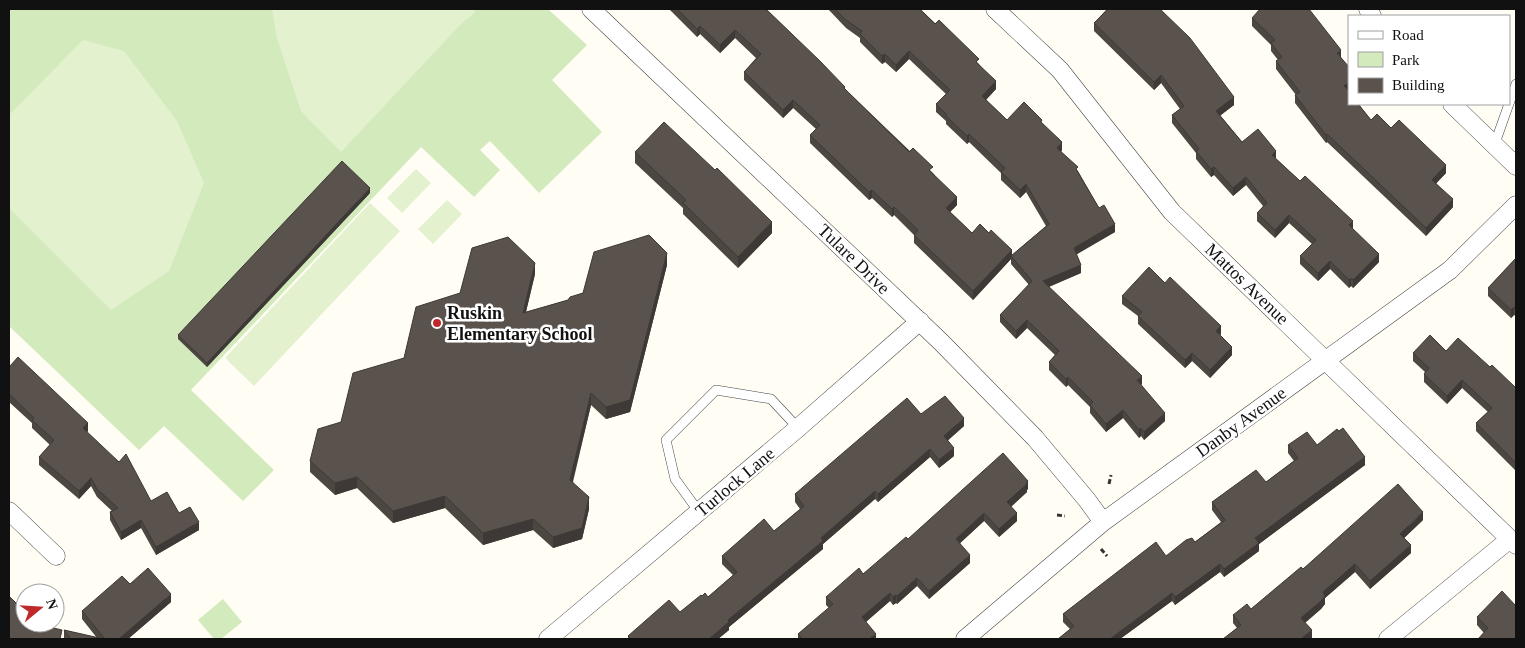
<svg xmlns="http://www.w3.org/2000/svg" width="1525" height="648" font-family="Georgia,serif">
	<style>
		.green { fill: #d3eabd }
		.pitch { fill: #e4f1cf }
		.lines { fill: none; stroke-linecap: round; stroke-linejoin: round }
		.lane-casing { stroke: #444; stroke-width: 10 }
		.street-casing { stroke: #444; stroke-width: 19 }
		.path { stroke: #333; stroke-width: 3; stroke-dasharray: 5 2.5; stroke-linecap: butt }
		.lane { stroke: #fff; stroke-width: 9 }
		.street { stroke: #fff; stroke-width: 18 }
		.wall { fill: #4d4742 }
		.shaded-wall { fill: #3e3936 }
		.building { fill: #59524d; stroke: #3e3936 }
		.poi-dot { fill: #c0292a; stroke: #fff; stroke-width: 2 }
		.labels { text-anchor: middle; stroke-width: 5; stroke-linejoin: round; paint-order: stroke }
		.street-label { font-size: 18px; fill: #111; stroke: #fff }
		.poi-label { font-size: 18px; font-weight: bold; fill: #111; stroke: #fff; text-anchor: start }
	</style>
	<rect width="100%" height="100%" fill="#fffdf4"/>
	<!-- green -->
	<path class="green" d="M9 9H548L587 45 552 80 602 132 539 193 490 141 480 150 500 170 474 197 421 147 191 390 274 470 243 501 164 426 139 450 9 326Z
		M223 599 242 622 221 639H214L198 620Z"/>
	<!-- pitch -->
	<path class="pitch" d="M272 9H475V12L460 25 341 152 301 111 277 38Z
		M83 40 124 51 177 121 204 183 169 271 111 310 9 208V115Z
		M416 169 431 183 402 213 387 198Z
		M447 200 462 214 433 244 418 229Z
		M370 203 400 231 254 386 225 358Z"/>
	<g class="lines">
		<!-- lane casing -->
		<g class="lane-casing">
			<path id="lane" d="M1494 146 1516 84
				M699 512 675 479 666 440 716 390 771 399 798 428"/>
		</g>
		<!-- street casing -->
		<g class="street-casing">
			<path id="street" d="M591 9 941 342 1035 438 1087 500 1103 522
				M995 9 1060 70 1172 212 1516 545
				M1368 9 1372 16
				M1452 104 1516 166
				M9 511 56 556
				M548 639 798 428 920 321
				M965 639 1103 522 1450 270 1516 205
				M1388 639 1510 539"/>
		</g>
		<!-- path -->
		<path class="path" d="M1109 484 1111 475
			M1057 515 1065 516
			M1101 549 1107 556"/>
		<!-- lane -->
		<use href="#lane" class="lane"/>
		<!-- street -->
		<use href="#street" class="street"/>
	</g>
	<!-- wall -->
	<path class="wall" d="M669 9H766L845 89 933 173 957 205 950 212 972 233 1012 255 1046 226 1026 192 1020 198 1001 180V173L969 142 967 144 946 124V121L936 112V104L946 94 909 59 896 72 885 62 882 64 860 42V38L846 28 828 9H920L979 64 996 89 986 100 1007 120 1042 123 1062 150 1061 152 1078 171 1099 208 1115 232 1076 254 1081 273 1049 287 1142 384 1141 385 1165 421 1144 440 1141 436 1139 438 1123 418 1106 432 1090 413V407L1068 385 1066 387 1049 370V362L1055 355 1027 328 1016 339 1000 322V315L1029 285 1011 264V259L973 300 914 243V235L894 215 892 217 872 198 869 200 810 143V135L816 129 793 108 783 118 744 80V72L756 58 735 38 720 53 700 34 697 37Z
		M1105 9H1160L1234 105 1220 115 1242 142 1276 159 1300 181 1353 229 1379 262 1353 288 1351 286 1349 288 1330 269 1318 281 1300 264V256L1312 244 1289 223 1275 238 1257 221V213L1263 206 1246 185 1233 196 1214 175 1211 177 1196 159V153L1172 123V115L1180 109 1161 83 1154 90 1094 31V23L1106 10Z
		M1252 18 1341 57 1348 90 1371 120 1391 128 1446 173 1436 183 1453 207 1426 236 1327 142 1326 143 1295 103V95H1296L1276 69V61L1278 60 1271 51V45L1252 26Z
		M635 152 772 233 738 268 683 214V208L635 163Z
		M370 193 207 367 178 339V335Z
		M1516 258V316L1514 315 1511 318 1488 296V288Z
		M667 265 630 412 606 419 591 405 573 482 589 509 582 539 553 548 533 530 483 545 445 508 393 523 357 488 335 495 310 472V461L341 422 404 358 535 274 526 312 568 300 583 293Z
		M1122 296 1221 334 1220 335 1232 355 1210 378 1192 361 1185 368 1138 324V316L1122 304Z
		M1446 351 1490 367 1516 388 1515 470 1476 431V423L1488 412 1462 388 1447 404 1424 382V374L1425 372 1413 361V353Z
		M9 364 88 431 87 432 151 501 179 513 199 530 156 555 141 528 121 540 110 520V512L112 511 97 497 91 486 79 499 39 465V457L50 445 32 428V423L9 402Z
		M921 414 964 426 948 440 954 456 939 468 930 457 878 502 875 499 823 544V549L729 627V630L718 639H628V636L680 612 702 596 708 597 733 575 722 564V556L774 531 800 509 795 502V494Z
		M1288 445H1317L1365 465 1259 544V551L1224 577 1220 572 1175 605 1172 601 1120 639H1058L1070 629 1063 622V614L1166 556 1195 542 1221 522 1212 510V502L1266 482 1294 461 1288 453Z
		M1028 489 1027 490V492L1011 507 1017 521 999 537 984 521 960 543 970 563 929 599 917 586 897 604 896 603 893 605 890 601 866 622 876 639H798V634L829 608 826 605V597L863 574 908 539Z
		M1423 520 1404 538 1411 553 1370 589 1355 572 1325 598V604L1321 609 1305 623 1312 638 1310 639H1223L1237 628 1233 623V615L1251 609 1303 569Z
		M130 584 171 602 128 639H65L64 638V630L97 638 82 619V611Z
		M1516 606 1484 633 1477 625V617Z"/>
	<!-- shaded-wall -->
	<path class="shaded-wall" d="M700 26V34L697 37V29Z
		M735 30V38L720 53V45Z
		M1341 50V58L1337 53Z
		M909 51V59L896 72V65Z
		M885 54V62L882 64V56Z
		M1161 75V83L1154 90V82Z
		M996 81V89L982 104V96Z
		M1349 82V90L1344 94V86Z
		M1234 97V105L1216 119V111Z
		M793 100V108L783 118V110Z
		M969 134V142L967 144V136Z
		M1327 134V142L1326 143V135Z
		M1062 142V150L1057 156V148Z
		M1276 151V159L1272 155Z
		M1446 165V173L1432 188V180Z
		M1214 167V175L1211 177V169Z
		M1246 177V185L1233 196V188Z
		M1026 184V192L1020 198V190Z
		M370 188V193L207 367V363Z
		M872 190V198L869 200V192Z
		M957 197V205L946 216V208Z
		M1453 199V207L1426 236V228Z
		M894 207V215L892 217V209Z
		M1289 215V223L1275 238V230Z
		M1353 221V229L1349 225Z
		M772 222V233L738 268V257Z
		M1115 224V232L1074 256V248Z
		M1012 250V257L1011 256V259L973 300V291Z
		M667 253V265L630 412 606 419V407Z
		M1379 254V262L1353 288V280Z
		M1330 261V269L1318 281V273Z
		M535 263V274L523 324V313Z
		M1081 265V273L1043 289V281Z
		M1351 278V286L1349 288V280Z
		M1514 307V315L1511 318V310Z
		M1027 320V328L1016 339V331Z
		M1221 326V334L1216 339V331Z
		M1232 347V355L1210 378V370Z
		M1192 353V361L1185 368V360Z
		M1142 376V384L1137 388V380Z
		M1068 377V385L1066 387V379Z
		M1462 380V388L1447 404V396Z
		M591 393V405L570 491V480Z
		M1123 410V418L1106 432V424Z
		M1165 413V421L1144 440V432Z
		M964 418V426L944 444V436Z
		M88 423V431L83 436V428Z
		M1141 428V436L1139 438V430Z
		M954 448V456L939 468V460Z
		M930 449V457L878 502V494Z
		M1365 457V465L1259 544V551L1224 577V569L1255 538Z
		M357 477V488L335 495V483Z
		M91 478V486L79 499V491Z
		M1028 481V489L1027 490V492L1007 510V502Z
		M875 491V499L823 544V549L729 627V630L718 639H709L728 620 821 538Z
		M445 496V508L393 523V511Z
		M589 497V509L582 539 553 548V537Z
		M1423 512V520L1400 542V534Z
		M984 513V521L956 547V539Z
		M1017 513V521L999 537V529Z
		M533 519V530L483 545V533Z
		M141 520V528L121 540V532Z
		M199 522V530L156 555V547Z
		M1411 545V553L1370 589V581Z
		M970 555V563L929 599V591Z
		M1220 564V572L1175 605V597Z
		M1355 564V572L1325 598V604L1321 609 1301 626V618L1323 592Z
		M917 578V586L897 604V596Z
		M890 593V601L862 625V617Z
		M1172 593V601L1120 639H1110Z
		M171 594V602L128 639H119Z
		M896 595V603L893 605V597Z
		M1312 630V638L1310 639H1301Z
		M876 634V639H869Z"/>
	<!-- building -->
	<path class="building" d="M677 9H766L820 61 845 87 844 88 909 152 913 148 933 167 929 170 957 197 946 208 972 233 980 224 989 233 991 230 1012 250 973 291 914 235 918 230 894 207 892 209 872 190 869 192 810 135 820 125 793 100 783 110 744 72 761 54 735 30 720 45 700 26 697 29Z
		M835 9H920L935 24 939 20 979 59 976 62 996 81 982 96 1007 120 1024 102 1042 120 1041 122 1062 142 1057 148 1078 167 1076 169 1099 208 1104 205 1115 224 1074 248 1081 265 1043 281 1142 376 1137 380 1165 413 1144 432 1141 428 1139 430 1123 410 1106 424 1090 405 1093 402 1068 377 1066 379 1049 362 1059 351 1027 320 1016 331 1000 315 1032 281 1011 256 1049 224 1026 184 1020 190 1001 172 1005 168 969 134 967 136 946 116 947 115 936 104 950 90 909 51 896 65 885 54 882 56 860 34 862 31 846 20Z
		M1108 9H1160L1190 38 1234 97 1216 111 1242 142 1258 129 1276 151 1272 155 1300 181 1305 176 1353 221 1349 225 1379 254 1353 280 1351 278 1349 280 1330 261 1318 273 1300 256 1316 240 1289 215 1275 230 1257 213 1267 203 1246 177 1233 188 1214 167 1211 169 1196 151 1199 149 1172 115 1184 106 1161 75 1154 82 1094 23Z
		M1260 9H1309L1341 50 1337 53 1349 67V82L1344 86 1349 91V104H1358L1371 120 1377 114 1391 128 1399 120 1446 165 1432 180 1453 199 1426 228 1327 134 1326 135 1295 95 1300 92 1276 61 1282 57 1271 43 1275 40 1252 18Z
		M664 122 715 170 717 168 772 222 738 257 683 203 686 200 635 152Z
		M342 161 370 188 207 363 178 335Z
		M649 235 667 253 630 400 606 407 591 393 570 480 589 497 582 528 553 537 533 519 483 533 445 496 393 511 357 477 335 483 310 461 318 429 341 422 353 373 404 358 416 307 460 293 472 248 508 237 535 263 523 313 568 300 570 297 583 293 594 252Z
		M1516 258V308L1514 307 1511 310 1488 288Z
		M1149 267 1165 283 1170 277 1221 326 1216 331 1232 347 1210 370 1192 353 1185 360 1138 316 1142 312 1122 296Z
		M1430 335 1446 351 1458 338 1490 367 1492 365 1516 388V461L1515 462 1476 423 1492 408 1462 380 1447 396 1424 374 1429 368 1413 353Z
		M18 357 88 423 83 428 119 462 126 454 151 501 167 492 179 513 190 507 199 522 156 547 141 520 121 532 110 512 118 508 97 489 91 478 79 491 39 457 54 440 32 420 34 418 9 394V364L10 366Z
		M945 396 964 418 944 436 954 448 939 460 930 449 878 494 875 491 821 538 823 541 728 620 729 622 709 639H631L628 636 669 600 680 612 701 595 702 596 705 593 708 597 737 572 722 556 764 519 774 531 804 506 795 494 907 398 921 414Z
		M1343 428 1365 457 1255 538 1259 543 1224 569 1220 564 1175 597 1172 593 1110 639H1058L1074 626 1063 614 1156 542 1166 556 1186 540 1192 538 1195 542 1225 520 1212 502 1256 470 1266 482 1298 458 1288 445 1307 432 1317 445 1337 429 1339 431Z
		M1003 453 1028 481 1026 483 1027 484 1007 502 1017 513 999 529 984 513 956 539 970 555 929 591 917 578 897 596 896 595 893 597 890 593 862 617 876 634 869 639H802L798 634 833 604 826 597 859 568 863 574 906 537 908 539Z
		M1398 484 1423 512 1400 534 1411 545 1370 581 1355 564 1323 592 1325 596 1321 601 1301 618 1312 630 1301 639H1223L1241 625 1233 615 1247 604 1251 609 1301 567 1303 569Z
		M148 568 171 594 119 639H105L82 611 122 576 130 584Z
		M1502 591 1516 606V639H1478L1488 628 1477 617Z
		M9 596 19 606 25 607V623H32L62 630 60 639H9Z
		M64 630 104 639H71Z"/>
	<!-- markers -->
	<circle class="poi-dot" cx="437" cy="323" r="5"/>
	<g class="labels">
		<!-- street labels -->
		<g class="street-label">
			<text transform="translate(854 259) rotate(44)" y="6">Tulare Drive</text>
			<text transform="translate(1247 284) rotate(44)" y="6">Mattos Avenue</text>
			<text transform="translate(1241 422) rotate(-36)" y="6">Danby Avenue</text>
			<text transform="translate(735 482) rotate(-40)" y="6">Turlock Lane</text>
		</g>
		<!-- poi labels -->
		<g class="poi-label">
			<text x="447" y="319">Ruskin<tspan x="447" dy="21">Elementary School</tspan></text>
		</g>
	</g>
	<!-- border -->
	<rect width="1525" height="648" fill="none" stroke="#111111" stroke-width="20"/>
	<!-- legend -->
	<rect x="1348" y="15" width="162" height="90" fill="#ffffff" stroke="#a0a0a0"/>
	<rect x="1358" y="31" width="25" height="8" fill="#ffffff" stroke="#a0a0a0"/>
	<text x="1392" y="40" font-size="15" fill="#111111">Road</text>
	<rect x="1358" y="52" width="25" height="15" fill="#d3eabd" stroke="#a0a0a0"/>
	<text x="1392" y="65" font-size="15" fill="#111111">Park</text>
	<rect x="1358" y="78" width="25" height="15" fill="#59524d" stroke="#a0a0a0"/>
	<text x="1392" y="90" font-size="15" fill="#111111">Building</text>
	<!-- north arrow -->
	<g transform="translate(40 608) rotate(72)"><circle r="24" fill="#ffffff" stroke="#a0a0a0"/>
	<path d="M0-4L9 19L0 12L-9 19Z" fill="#c0292a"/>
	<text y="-8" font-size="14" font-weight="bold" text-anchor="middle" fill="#111111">N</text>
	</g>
</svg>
